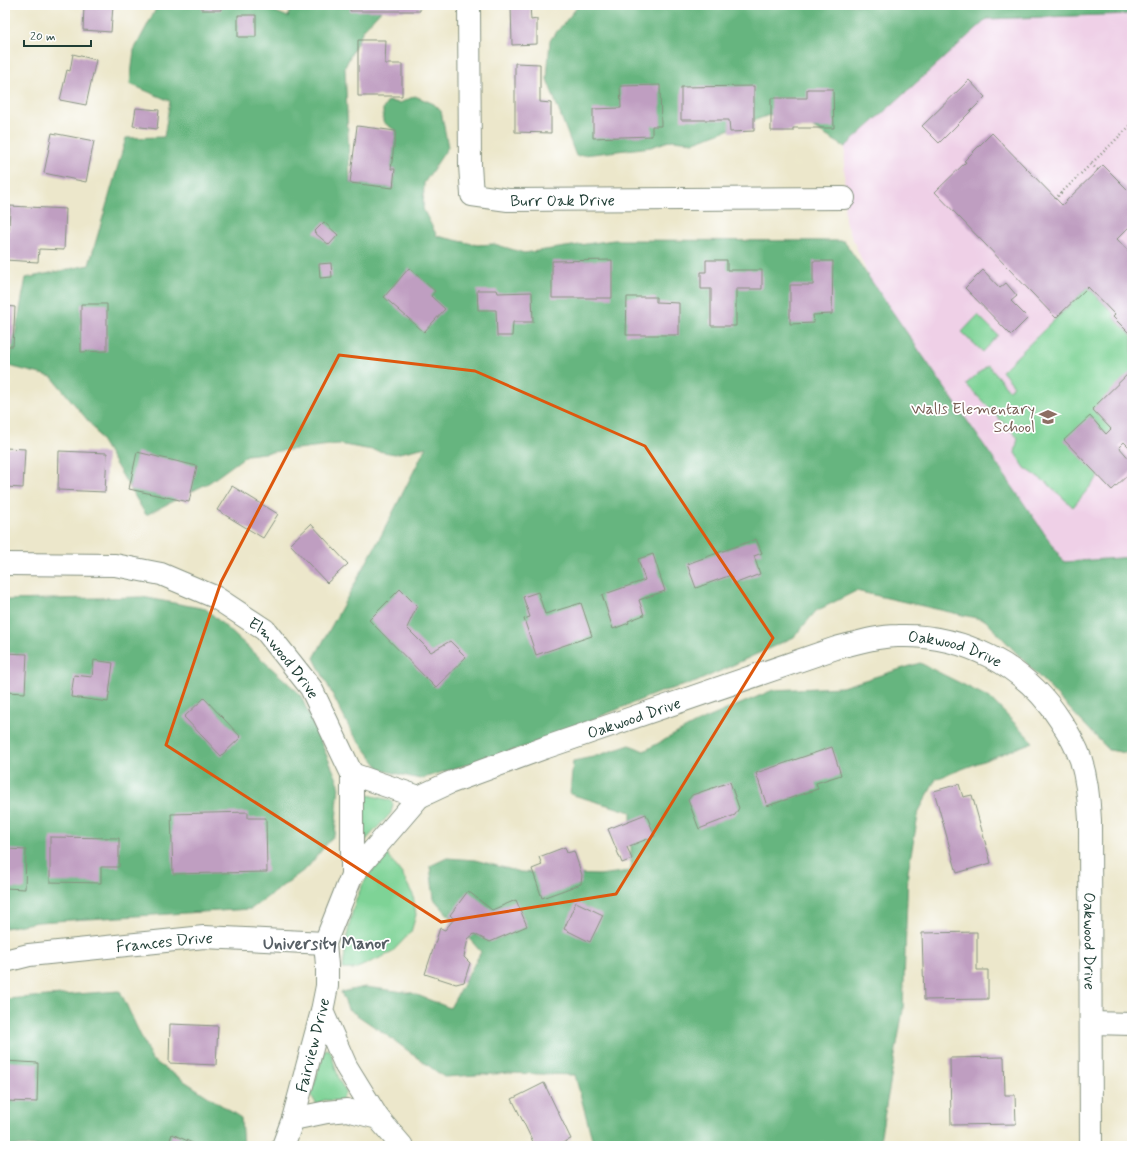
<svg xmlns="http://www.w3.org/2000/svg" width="1137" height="1151" font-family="Mynerve,sans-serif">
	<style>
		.built { fill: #efd0e7 }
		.green { fill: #7ed396; stroke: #4e8865 }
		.forest { fill: #66b57f; stroke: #42795a }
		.building { fill: #bf9ec1 }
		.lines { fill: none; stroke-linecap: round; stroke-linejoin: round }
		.street-casing { stroke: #869280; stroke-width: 24 }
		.path { stroke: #869280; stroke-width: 2.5; stroke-dasharray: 1 3; stroke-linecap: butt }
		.street { stroke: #fff; stroke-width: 22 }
		.marked { fill: none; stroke: #de580e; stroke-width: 3; stroke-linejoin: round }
		.labels { text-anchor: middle; stroke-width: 3.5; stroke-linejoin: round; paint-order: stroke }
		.street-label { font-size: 16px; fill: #1f3d34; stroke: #fff }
		.education-label { font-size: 16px; fill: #785e54; stroke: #fff; text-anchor: end }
		.neighbourhood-label { font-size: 17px; font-weight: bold; fill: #575f65; stroke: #fff }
	</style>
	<rect width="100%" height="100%" fill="#fff"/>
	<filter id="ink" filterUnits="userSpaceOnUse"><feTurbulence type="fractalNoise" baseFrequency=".025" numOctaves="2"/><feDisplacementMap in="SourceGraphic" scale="8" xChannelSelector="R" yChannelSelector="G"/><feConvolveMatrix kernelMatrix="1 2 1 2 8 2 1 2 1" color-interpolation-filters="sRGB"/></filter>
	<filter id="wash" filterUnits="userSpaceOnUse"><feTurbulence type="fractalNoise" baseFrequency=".012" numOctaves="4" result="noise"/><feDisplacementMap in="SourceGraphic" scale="16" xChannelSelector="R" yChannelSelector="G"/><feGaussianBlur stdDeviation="0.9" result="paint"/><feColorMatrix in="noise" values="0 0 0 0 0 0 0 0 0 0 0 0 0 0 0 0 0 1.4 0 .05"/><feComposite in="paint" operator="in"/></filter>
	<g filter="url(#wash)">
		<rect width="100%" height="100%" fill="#ece7cb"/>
		<!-- built -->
		<path class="built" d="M1132 12V557L1064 562 869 278 845 220 844 198 845 147 987 19Z"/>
		<!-- green -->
		<path class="green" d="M1088 287 1115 315 1113 317 1132 336V370L1111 429 1106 434 1090 416 1099 476 1073 507 1047 483 1025 468 1015 453 1018 438 966 384 988 365 1009 390 1014 386 1002 371Z
			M978 315 998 335 983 352 962 332Z
			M364 794 390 800 393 804 391 813 364 842 360 840 359 811Z
			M386 853 402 874 413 895 416 915 411 932 391 953 355 969H343C346 942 349 913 361 888 367 875 377 864 386 853Z
			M325 1049 330 1050 340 1082 346 1092 341 1101 324 1100 317 1105 311 1095Z"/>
		<!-- forest -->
		<path class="forest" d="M158 5H259L288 17 292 5H386L363 30 345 67 350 183 393 188 395 169H391L396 131 383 122V109L388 101 400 103 415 96 434 104 441 111 448 147 424 183 423 209 437 236 477 245 494 244 524 253 614 240 844 241 1064 562 1132 557V754L1109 750 985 620 856 591 816 611 794 637 696 682 660 692 530 745 420 779 381 770 351 731 314 658 382 534 426 447 395 454 338 444 247 455 210 482 146 515 94 428 52 377 9 366 26 278 89 265 126 138 164 137 170 101 130 84 134 50Z
			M579 5H1132V14L987 19 845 147 783 110 694 142 672 140 651 147 576 156 547 79 550 40Z
			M142 597 206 609 300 694 339 784 335 834 307 868 251 909 38 922 5 928V600Z
			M920 663 990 698 1033 742 936 779 919 811 908 871 903 1010 879 1146H594L575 1075 509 1073 444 1077 388 1036 348 1009 341 992 365 987 412 993 450 1008 481 952 434 899 430 866 447 858 475 860 520 872 599 875 631 871V812L570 794 573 761 593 757 630 745 644 751 696 723 773 690 842 687Z
			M120 991 152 1060 241 1118 243 1146H5V999Z"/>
		<g id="blocks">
			<!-- building -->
			<path class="building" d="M84 5H113L111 32 83 30Z
				M202 5H221V10H202Z
				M350 5H420V11H350Z
				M511 5H530L531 20 537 19V44L512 45Z
				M238 15H256V37H238Z
				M358 40H386L385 64H402V96H358Z
				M73 54 96 60 86 105 60 100 67 70 70 71Z
				M515 63 540 64V102L551 103V133L515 132Z
				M969 80 985 97 939 143 922 126Z
				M660 85 661 126H652V136L593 138V109L621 108 620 86Z
				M754 86V131L730 132 729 120H681V87Z
				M807 89H833L834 128H793V131H771V98H807Z
				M136 108 159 110 157 129 133 126Z
				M357 126 396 131 391 169H395L393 188 350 183Z
				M52 133 94 141 86 182 44 173Z
				M992 133 1062 205 1103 165 1132 194V224L1117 239 1132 255V260L1127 265 1132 270V336L1113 317 1115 315 1088 287 1056 318 935 192 966 162 964 161Z
				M10 206 66 209 64 250 39 249 38 262 5 260V230H9Z
				M324 222 338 235 329 245 314 232Z
				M612 260V298H552V261Z
				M706 260H727V270H762V289H736V326H711V289H701V272H706Z
				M813 261H833L832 314 813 315 814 323 790 324V285H813Z
				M331 263 332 277 320 278 319 264Z
				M409 268 435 291 431 296 445 309 424 332 384 297Z
				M983 270 1000 288 1006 283 1017 296 1011 301 1028 318 1011 335 965 288Z
				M477 290H497L498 293 532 292 533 322H513L512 336H497L496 310H478Z
				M627 297H656V302L679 303V335H626Z
				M81 304H107V351L81 352Z
				M5 306 15 307 13 346H5Z
				M1132 370V450L1124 442 1119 447 1132 462V471L1112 490 1064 440 1090 416 1106 434 1111 429 1092 409Z
				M5 448 25 449 23 488 5 487Z
				M59 451 107 453 105 492 58 490Z
				M137 452 197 466 189 502 129 489Z
				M232 486 278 514 263 538 217 510Z
				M311 524 348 564 327 583 290 544Z
				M756 539 762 553 754 556 760 574 734 584 731 575 696 588 687 564Z
				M653 554 665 591 639 600 644 615 628 621 629 623 613 629 602 595 645 580 638 559Z
				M400 589 417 606 407 628 431 652 450 641 466 657 436 688 369 620Z
				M538 592 545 614 581 603 592 636 536 655 524 619 530 617 523 597Z
				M5 653 27 654 25 693 5 692Z
				M94 660 113 663 108 702 71 697 74 675 92 677Z
				M204 698 241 737 221 756 184 717Z
				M832 747 841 775 816 783 818 789 767 806 756 773Z
				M730 782 739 808 735 815 699 829 688 800 692 795Z
				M959 784 963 797 972 795 991 863 957 873 934 791Z
				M248 812V818H266L267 872 173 874 171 814Z
				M646 814 655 836 627 847 632 859 622 863 608 829Z
				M50 837 119 838V867H101V883L50 882Z
				M565 847 567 853 574 851 582 875 581 884 542 898 532 869 542 865 539 857Z
				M5 849 26 850 25 889 5 888Z
				M468 891 492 910 516 900 527 926 490 942 474 934 468 939 464 957 470 963 464 982 456 984 425 974 440 928 445 930 454 919 450 915Z
				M576 902 603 915 590 942 564 929Z
				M977 932V970H988V999L924 1000 922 933Z
				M170 1024 218 1026 216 1065 169 1063Z
				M1004 1057 1005 1095H1015L1016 1124 951 1125 950 1058Z
				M5 1061 38 1063 37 1102 5 1101Z
				M544 1083 571 1139 556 1146H535L512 1099Z
				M172 1134 197 1145 196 1146H168Z"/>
		</g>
	</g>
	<g filter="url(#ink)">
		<use href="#blocks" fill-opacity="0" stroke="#869280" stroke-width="1"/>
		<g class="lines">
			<!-- street casing -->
			<g class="street-casing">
				<g id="street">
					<path id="s1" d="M469 5 470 165 472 195 508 200 844 198"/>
					<path id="s2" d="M5 564 115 565 161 574 215 597 265 630 311 688 352 774V875L325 943 327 965V986L322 1011 293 1119 283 1146"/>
					<path d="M352 774 419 797"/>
					<path id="s3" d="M352 875 419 797 449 783 544 748 836 648C856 643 877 636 898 636 963 634 1025 665 1060 720 1068 732 1076 746 1081 760 1087 780 1089 799 1090 820L1091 1146"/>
					<path id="s4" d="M5 961 29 955 204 937 325 943"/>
					<path d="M322 1011 346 1066 378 1118"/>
					<path d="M1091 1023 1132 1024"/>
					<path d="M293 1119 327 1112 347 1110 378 1118 402 1146"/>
				</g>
			</g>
			<!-- path -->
			<path class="path" d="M1091 164 1098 170
				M1055 199 1132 124
				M1129 252 1132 248"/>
			<!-- street -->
			<use href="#street" class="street"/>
		</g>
	</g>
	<!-- marked area -->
	<path class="marked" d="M339 355 475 371 645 446 773 638 616 894 441 922 166 745 221 582Z"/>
	<!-- icons -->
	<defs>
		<g id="school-bare" transform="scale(1.38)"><path d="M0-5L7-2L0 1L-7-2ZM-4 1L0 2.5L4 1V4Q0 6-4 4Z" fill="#8d6e63" stroke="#fff" stroke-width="2.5" paint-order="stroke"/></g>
	</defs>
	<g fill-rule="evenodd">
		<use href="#school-bare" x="1048" y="417"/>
	</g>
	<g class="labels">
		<!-- street labels -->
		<g class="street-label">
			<text dy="6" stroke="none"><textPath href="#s1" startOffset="281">Burr Oak Drive</textPath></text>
			<text dy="6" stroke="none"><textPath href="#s3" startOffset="668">Oakwood Drive</textPath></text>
			<text dy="6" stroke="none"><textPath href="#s2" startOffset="309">Elmwood Drive</textPath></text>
			<text dy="6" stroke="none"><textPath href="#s3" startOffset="332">Oakwood Drive</textPath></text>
			<text dy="6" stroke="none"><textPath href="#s3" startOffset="1027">Oakwood Drive</textPath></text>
			<text dy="6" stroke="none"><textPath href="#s4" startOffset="161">Frances Drive</textPath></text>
			<text transform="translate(312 1045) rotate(-76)" y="6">Fairview Drive</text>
		</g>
		<!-- education labels -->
		<g class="education-label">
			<text x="1035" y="414">Walls Elementary<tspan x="1035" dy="18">School</tspan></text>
		</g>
		<!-- neighbourhood labels -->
		<g class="neighbourhood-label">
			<text x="326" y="949">University Manor</text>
		</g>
	</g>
	<!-- margin -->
	<rect width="1137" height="1151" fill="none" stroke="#fff" stroke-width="20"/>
	<!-- scale -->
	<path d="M24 40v6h67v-6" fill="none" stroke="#1f3d34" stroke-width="2"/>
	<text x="30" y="40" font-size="12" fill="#1f3d34" stroke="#ffffff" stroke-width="3" paint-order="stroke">20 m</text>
</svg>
